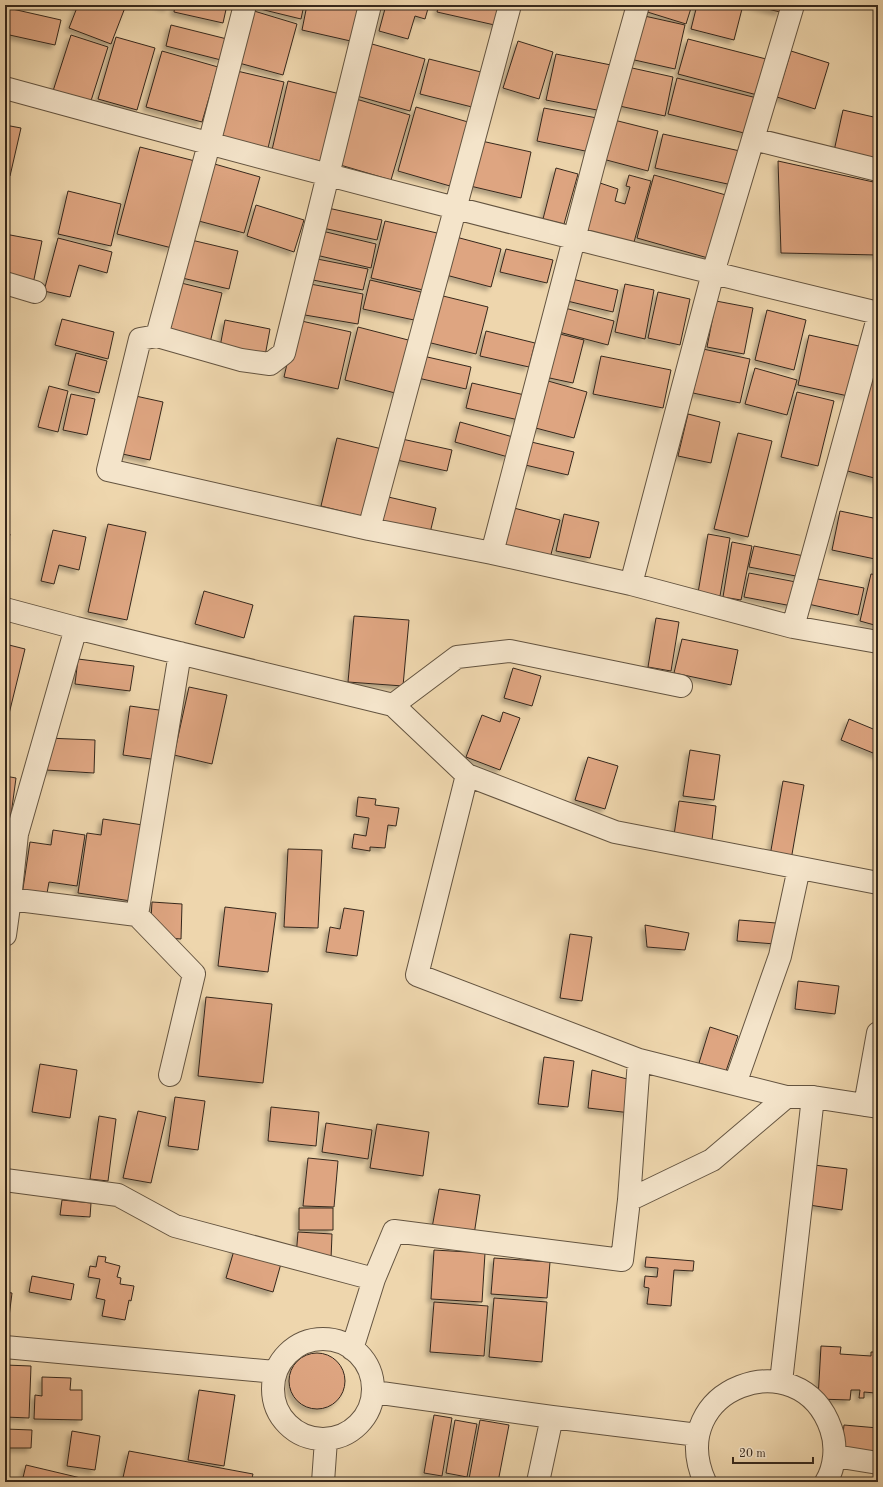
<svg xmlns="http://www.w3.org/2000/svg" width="883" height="1487" font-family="'Old Standard TT',serif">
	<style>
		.building { fill: #dea581; stroke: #36281c; filter: url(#shadow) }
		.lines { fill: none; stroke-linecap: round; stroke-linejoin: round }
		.minor-casing { stroke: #645440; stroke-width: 24 }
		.minor { stroke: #f4e4ca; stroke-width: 22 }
	</style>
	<defs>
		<filter id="shadow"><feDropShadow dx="-3.5" dy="3.5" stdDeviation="2" flood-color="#0004"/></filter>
	</defs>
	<rect width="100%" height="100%" fill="#eed6ad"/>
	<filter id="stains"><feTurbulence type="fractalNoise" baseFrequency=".005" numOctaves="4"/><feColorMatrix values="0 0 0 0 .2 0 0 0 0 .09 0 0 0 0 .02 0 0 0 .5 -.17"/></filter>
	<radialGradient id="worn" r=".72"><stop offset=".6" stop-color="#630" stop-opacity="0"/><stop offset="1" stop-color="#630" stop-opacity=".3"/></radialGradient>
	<!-- building -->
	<path class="building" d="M78 5H126L111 44 69 28Z
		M157 5H169L168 8Z
		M175 5H227L223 23 174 12Z
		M252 5H304L301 19 252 7Z
		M307 5H363L355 42 302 30Z
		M386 5H429L425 19 415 16 408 39 379 31Z
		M439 5H504L499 26 437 12Z
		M642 5H692L686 24 641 10Z
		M697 5H743L734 40 691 29Z
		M751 5H782L780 12Z
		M8 8 61 20 55 45 5 34V24Z
		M254 11 297 24 283 75 239 63Z
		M640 15 685 25 675 69 630 59Z
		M171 25 227 39 221 60 166 46Z
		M71 35 108 47 90 104 53 91Z
		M116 37 155 48 137 110 98 99Z
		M688 39 770 60 761 96 678 74Z
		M518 41 553 52 539 99 503 88Z
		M372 44 425 59 410 111 357 96Z
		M162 51 218 67 202 122 146 107Z
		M791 51 829 63 815 109 777 97Z
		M556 54 611 65 602 111 546 100Z
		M429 59 481 72 472 107 420 94Z
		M623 66 673 77 665 116 615 105Z
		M237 71 284 82 268 148 221 137Z
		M677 78 757 98 748 134 668 114Z
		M288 81 340 94 325 162 272 150Z
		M356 99 410 115 391 180 337 164Z
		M416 107 468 122 450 186 398 171Z
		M544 108 597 118 590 152 537 141Z
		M843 110 878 118V161L834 151Z
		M610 119 658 131 648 171 599 158Z
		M5 125 21 128 10 176 5 175Z
		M663 134 740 151 732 185 655 168Z
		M477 140 531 152 521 198 466 185Z
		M140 147 195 161 172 248 117 234Z
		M778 161 878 183V255L781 253Z
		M211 163 260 177 244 233 195 220Z
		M556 168 578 174 564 224 543 219Z
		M629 175 651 181 634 242 584 230 597 182 618 189 615 201 625 204 630 187 626 186Z
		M654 175 726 195 708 258 637 238Z
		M68 191 121 204 111 246 58 234Z
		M256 205 304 220 294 252 247 236Z
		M328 208 382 220 377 240 323 228Z
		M385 221 437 233 423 290 371 278Z
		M322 231 376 244 371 268 316 255Z
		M5 234 42 241 33 284 5 278Z
		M456 237 501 249 491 287 446 275Z
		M58 238 112 252 107 273 79 265 70 297 44 291Z
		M187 239 238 251 229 289 178 277Z
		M506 249 553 260 547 283 500 272Z
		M312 258 368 269 363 290 308 279Z
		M568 278 618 290 613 312 563 300Z
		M370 280 421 292 414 320 363 309Z
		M177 282 222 293 209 347 164 336Z
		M305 283 363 294 358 324 299 314Z
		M625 284 654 290 645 339 615 332Z
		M5 286 10 287 5 315Z
		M658 292 690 299 680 345 648 338Z
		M439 295 488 307 476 354 427 342Z
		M716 301 753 308 744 354 707 347Z
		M561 307 614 321 608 345 555 331Z
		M767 310 806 320 794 370 755 360Z
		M62 319 114 332 108 359 55 345Z
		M225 320 270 329 265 356 220 347Z
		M297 320 351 332 338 389 284 377Z
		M358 327 412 341 399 394 345 380Z
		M486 331 535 343 529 367 480 356Z
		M556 333 584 340 573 383 545 377Z
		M809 335 859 346 848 396 798 385Z
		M703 349 750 359 740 403 693 393Z
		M76 353 107 361 99 393 68 385Z
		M423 356 471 367 466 389 418 378Z
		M601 356 671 370 663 408 593 394Z
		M870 363 878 366V479L840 469Z
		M755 368 797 380 787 415 745 404Z
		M541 379 587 392 574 438 528 426Z
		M472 383 529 396 523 421 466 408Z
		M49 386 68 391 58 432 38 427Z
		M797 392 834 401 818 466 781 457Z
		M71 394 95 399 87 435 63 430Z
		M131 395 163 402 150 460 118 453Z
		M688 414 720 422 711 463 678 456Z
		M460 422 513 437 508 457 455 442Z
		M738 433 772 441 748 537 714 529Z
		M337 438 382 449 365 517 321 506Z
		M402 439 452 450 447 471 397 460Z
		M527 441 574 452 568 475 521 464Z
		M384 496 436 508 430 533 378 521Z
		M510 507 560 520 549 562 498 549Z
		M840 511 878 519V546L875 559 832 550Z
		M564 514 599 522 590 558 556 551Z
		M108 524 146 532 127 620 88 612Z
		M53 530 86 537 79 570 59 565 54 584 41 581Z
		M5 533 10 534 5 558Z
		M708 534 730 538 720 596 698 593Z
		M732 542 752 546 741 600 723 597Z
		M754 546 804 556 801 577 749 567Z
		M878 554V573L874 572Z
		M749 573 796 582 792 606 744 597Z
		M871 574 878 575V626L860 621Z
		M813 578 864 588 858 615 808 604Z
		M204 591 253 605 244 638 195 624Z
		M354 616 409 620 403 686 348 682Z
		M656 618 679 622 671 671 648 667Z
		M682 639 738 650 731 685 674 673Z
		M5 644 25 649 7 722H5Z
		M78 659 134 666 130 691 75 684Z
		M513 668 541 676 532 706 504 698Z
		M189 687 227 695 212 764 174 755Z
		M130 706 166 711 158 760 123 755Z
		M503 712 520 718 500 770 466 757 482 715 500 722Z
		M849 719 878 731V755L841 740Z
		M47 738 95 740 94 773 46 770Z
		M690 750 720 755 714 800 683 796Z
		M588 757 618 766 605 809 575 800Z
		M5 776 16 778 11 815 5 814Z
		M783 781 804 785 791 860 770 856Z
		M358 797 376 799 375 805 399 808 396 826 388 825 385 848 370 847V851L352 848 354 834 366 836 369 818 356 816Z
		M679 801 716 806 712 840 674 835Z
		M103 819 143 825 131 901 78 893 87 833 101 835Z
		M53 830 85 835 77 886 49 882 46 899 22 895 30 842 51 845Z
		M288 849 322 850 318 928 284 927Z
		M152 902 182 904 181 939 168 938 151 919Z
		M225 907 276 913 268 972 218 966Z
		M344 908 364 911 357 956 326 952 330 927 340 929Z
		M739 920 776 923 775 944 737 941Z
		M645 925 689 933 685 950 647 947Z
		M570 934 592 937 582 1001 560 998Z
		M798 981 839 986 835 1014 795 1009Z
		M206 997 272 1004 263 1083 198 1076Z
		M710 1027 738 1036 726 1071 699 1063Z
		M544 1057 574 1061 568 1107 538 1104Z
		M40 1064 77 1070 70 1118 32 1112Z
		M592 1070 635 1081 631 1113 588 1108Z
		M175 1097 205 1101 198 1150 168 1146Z
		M271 1107 319 1112 316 1146 268 1141Z
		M138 1111 166 1117 151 1183 123 1178Z
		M99 1116 116 1119 108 1181 90 1179Z
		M326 1123 372 1130 368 1159 322 1152Z
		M377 1124 429 1132 423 1176 370 1168Z
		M308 1158 338 1161 334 1207 303 1206Z
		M814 1165 847 1169 842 1210 809 1205Z
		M439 1189 480 1195 474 1235 432 1228Z
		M62 1200 91 1203 90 1217 60 1215Z
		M299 1208H333V1230H299Z
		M298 1232 332 1234 331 1259 296 1257Z
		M235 1247 282 1260 273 1292 226 1278Z
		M434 1250 485 1253 482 1302 431 1299Z
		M98 1256 106 1257 105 1262 120 1266 117 1277 121 1278 120 1284 134 1286 131 1301 129 1300 125 1320 102 1316 105 1300 96 1298 100 1279 88 1277 90 1266 96 1267Z
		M646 1257 694 1261 693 1271 674 1270 671 1306 647 1304 649 1288 644 1287 645 1276 657 1277 658 1268 645 1267Z
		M494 1258 550 1262 547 1298 491 1294Z
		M32 1276 74 1284 71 1300 29 1292Z
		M5 1292 12 1293 7 1333 5 1332Z
		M494 1298 547 1302 542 1362 489 1357Z
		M434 1302 488 1306 484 1356 430 1352Z
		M821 1346 841 1347 840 1354 871 1356V1352H878V1387H876L875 1393 864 1392V1398H859L860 1390H851L850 1400 818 1399Z
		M289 1381a28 28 0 1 1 56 0a28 28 0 1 1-56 0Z
		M5 1365 31 1366 29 1418 5 1417Z
		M42 1377 71 1378 70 1390H82V1420L34 1419 35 1395 42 1396Z
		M199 1390 235 1395 224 1466 188 1460Z
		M434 1415 452 1418 442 1476 424 1473Z
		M455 1420 477 1424 467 1477 446 1473Z
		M480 1420 509 1425 498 1482H485L469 1479Z
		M844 1425 878 1428V1457L841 1453Z
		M5 1429 32 1430 31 1448H5Z
		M72 1431 100 1436 95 1470 67 1466Z
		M129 1451 253 1474 251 1482H122Z
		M26 1465 85 1479 84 1482H22Z"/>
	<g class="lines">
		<!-- minor casing -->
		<g class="minor-casing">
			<path id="minor" d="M245 5 209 144 157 336 140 339 108 470 369 529 492 553 631 584 793 627 878 642
				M5 88C295 168 586 243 878 313
				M753 139 878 170
				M5 283 35 292
				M157 336 241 360 270 364 284 353 370 5
				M369 529 510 5
				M492 553 596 155 638 5
				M631 584 713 273 793 5
				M5 609 76 628 393 705 467 775 615 832 878 883
				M793 627 878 318
				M393 705 457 657 510 651 681 686
				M467 775 417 975 639 1060 786 1097H813L878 1107
				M10 899 137 915 194 974 170 1075
				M137 915 180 653
				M5 935 10 899 17 834 76 628
				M735 1084 780 956 799 868
				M865 1105 878 1033
				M5 1180 118 1195 175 1226 374 1279
				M629 1200 712 1160 786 1097
				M273 1389a50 50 0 1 1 100 0a50 50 0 1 1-100 0Z
				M5 1347 275 1372
				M352 1349 374 1279 394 1231 622 1260 629 1200 639 1060
				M781 1382 813 1097
				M374 1392 552 1417 698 1435
				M835 1456 878 1463
				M323 1482 326 1440
				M538 1482 552 1417
				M705 1482C663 1388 800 1339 831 1429 837 1446 835 1467 826 1482"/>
		</g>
		<!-- minor -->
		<use href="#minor" class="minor"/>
	</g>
	<!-- margin -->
	<rect width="883" height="1487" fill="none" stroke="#eed6ad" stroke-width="20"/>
	<rect x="6" y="6" width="871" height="1475" fill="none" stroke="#36281c" stroke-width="2"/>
	<rect x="10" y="10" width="863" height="1467" fill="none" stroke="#36281c"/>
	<!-- scale -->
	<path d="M733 1457v6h80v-6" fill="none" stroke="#36281c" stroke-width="2"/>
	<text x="739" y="1457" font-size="12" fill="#36281c" stroke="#f4e4ca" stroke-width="3" paint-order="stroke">20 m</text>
	<rect width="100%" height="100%" filter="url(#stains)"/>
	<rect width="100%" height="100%" fill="url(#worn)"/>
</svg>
